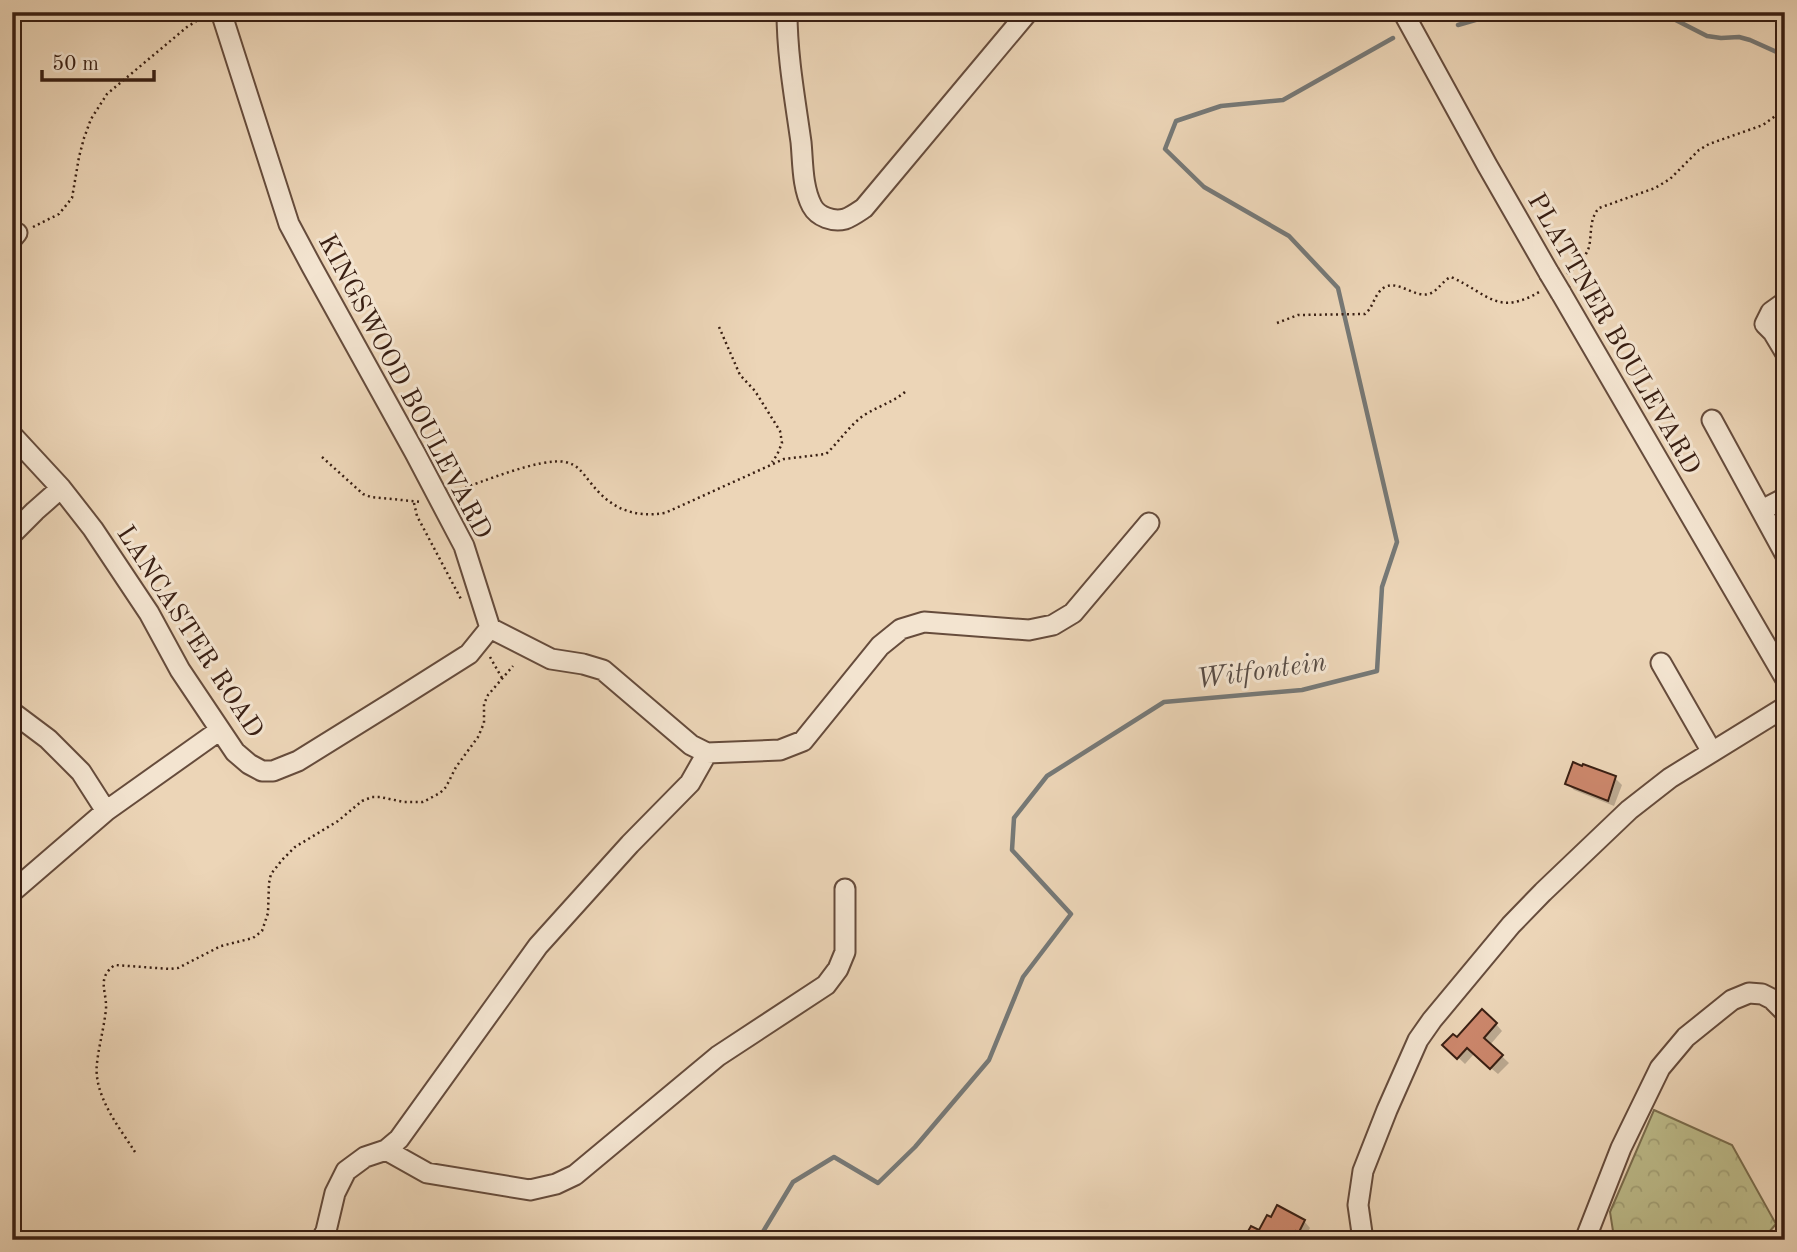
<svg xmlns="http://www.w3.org/2000/svg" width="1797" height="1252" font-family="'Old Standard TT',serif">
	<style>
		.park { fill: url(#park-crowns); stroke: #7b6e4f; stroke-width: 2 }
		.shadow { fill: #0003 }
		.lines { fill: none; stroke-linecap: round; stroke-linejoin: round }
		.stream { stroke: #767977; stroke-width: 4.5 }
		.building { fill: #cc876c; stroke: #391f13; stroke-width: 2 }
		.minor-casing { stroke: #664c3c; stroke-width: 23 }
		.path { stroke: #391f13; stroke-width: 2.5; stroke-dasharray: 2 3.5; stroke-linecap: butt }
		.minor { stroke: #f3e4d0; stroke-width: 19 }
		.minor-bridge-casing { stroke: #664c3c; stroke-width: 23; stroke-linecap: butt }
		.minor-bridge { stroke: #f3e4d0; stroke-width: 19 }
		.labels { text-anchor: middle; stroke-width: 6; stroke-linejoin: round; paint-order: stroke }
		.street-label { font-size: 26px; fill: #391f13; stroke: #f3e4d0 }
		.water-label { font-size: 28px; font-style: italic; fill: #584c45; stroke: #f3e4d0 }
	</style>
	<defs>
		<pattern id="park-crowns" width="20" height="18" patternUnits="userSpaceOnUse" patternTransform="scale(1.75)"><rect width="20" height="18" fill="#bdbc8b"/><path d="M2 6a3 3 0 1 1 6 0M12 15a3 3 0 1 1 6 0" fill="none" stroke="#a3a177"/></pattern>
	</defs>
	<rect width="100%" height="100%" fill="#ecd5b7"/>
	<filter id="stains"><feTurbulence type="fractalNoise" baseFrequency=".00286" numOctaves="4"/><feColorMatrix values="0 0 0 0 .2 0 0 0 0 .09 0 0 0 0 .02 0 0 0 .5 -.17"/></filter>
	<radialGradient id="worn" r=".72"><stop offset=".6" stop-color="#630" stop-opacity="0"/><stop offset="1" stop-color="#630" stop-opacity=".3"/></radialGradient>
	<!-- park -->
	<path class="park" d="M1654 1110 1732 1145 1776 1224 1762 1240H1623L1613 1231 1610 1212Z"/>
	<!-- shadow -->
	<path class="shadow" d="M1615 778 1622 785 1614 806 1574 790 1567 783Z
		M1496 1024 1502 1031 1490 1045 1509 1063 1498 1074 1474 1054 1465 1064 1445 1045Z
		M1304 1221 1310 1228 1304 1240H1248L1260 1232Z"/>
	<g class="lines">
		<!-- stream -->
		<path class="stream" d="M1660 12 1707 36 1721 38 1739 37 1750 40 1781 54H1785
			M1458 25 1503 12
			M758 1240 793 1182 834 1157 878 1183 915 1147 989 1060 1023 977 1071 914 1012 850 1014 818 1047 776 1164 702 1302 690 1377 671 1382 587 1397 542 1338 288 1289 236 1204 187 1165 149 1176 121 1221 106 1283 100 1393 38"/>
	</g>
	<!-- building -->
	<path class="building" d="M1573 762 1582 766 1583 764 1616 776 1608 801 1565 784Z
		M1482 1009 1497 1023 1484 1038 1503 1055 1490 1069 1467 1048 1457 1059 1442 1045 1453 1034 1457 1037Z
		M1277 1205 1305 1220 1299 1232 1296 1231 1291 1240H1243L1251 1226 1259 1230 1267 1215 1271 1217Z"/>
	<g class="lines">
		<!-- minor casing -->
		<g class="minor-casing">
			<path id="minor" d="M221 12 289 224 312 267 415 453 464 546 490 628 551 659 583 664 603 670 691 745 707 753 780 750 803 741 880 646 901 629 924 622 1029 630 1053 625 1073 613 1149 523
				M787 12C787 56 795 99 801 142 803 162 802 187 812 206 818 217 833 222 845 219 851 217 858 212 864 208L1028 12
				M1403 12 1487 165 1549 273
				M12 239 17 233
				M1561 293 1785 678
				M1785 302 1771 312 1765 324 1773 332 1785 352
				M1712 420 1785 554
				M12 435 61 488 93 529 149 613 180 670 235 752 249 764 262 771H273L298 761 393 702 469 654 490 628
				M1762 510 1785 498
				M12 534 35 511 61 488
				M1661 663 1712 752
				M12 712 48 739 81 772 106 811
				M12 892 106 811 220 730
				M386 1150 427 1173 530 1190 556 1184 575 1175 718 1056 826 985 838 969 845 952V889
				M321 1240 326 1231 335 1193 346 1171 365 1157 386 1150 399 1139 538 946 630 844 690 783 707 753
				M1363 1240 1358 1205 1363 1171 1387 1110 1418 1040 1432 1020 1511 925 1543 892 1629 810 1670 778 1785 707
				M1585 1240 1621 1148 1660 1068 1686 1037 1732 1000 1749 993 1762 994 1772 999 1785 1012"/>
		</g>
		<!-- path -->
		<path class="path" d="M1780 12 1785 17
			M33 227 59 214 72 198 79 157 84 138 91 119 107 94 187 27 206 15
			M1567 274C1576 267 1585 259 1589 247 1592 233 1589 219 1599 208L1655 188 1670 179 1699 150 1709 144 1763 125 1785 109
			M1277 323 1298 315 1365 314C1374 307 1374 293 1385 287 1399 280 1414 298 1429 294 1438 291 1443 280 1451 277 1489 294 1497 317 1541 291
			M719 327 740 375 755 391 780 431 782 443 777 455 772 462
			M322 457 363 494 371 497 422 502
			M455 491C480 483 541 457 565 462 577 464 582 472 590 482 610 508 632 518 665 513L784 459 826 454C840 441 850 424 866 414 879 406 893 402 905 392
			M414 503 417 516 462 601
			M490 657 502 678
			M135 1152C119 1127 93 1095 97 1063 99 1045 104 1028 106 1009 107 991 96 978 115 965L170 969 178 968 221 946 253 938 262 931 268 913 269 883 271 874 282 860 295 847 338 821 362 801 372 797H380L404 802H423L440 793 446 787 456 767 478 737 484 723V704L488 695 513 666"/>
		<!-- minor -->
		<use href="#minor" class="minor"/>
		<!-- minor-bridge casing -->
		<g class="minor-bridge-casing">
			<path id="minor-bridge" d="M1549 273 1561 293"/>
		</g>
		<!-- minor-bridge -->
		<use href="#minor-bridge" class="minor-bridge"/>
	</g>
	<g class="labels">
		<!-- street labels -->
		<g class="street-label">
			<text transform="translate(1615 333) rotate(60)" y="9">PLATTNER BOULEVARD</text>
			<text transform="translate(406 386) rotate(62)" y="9">KINGSWOOD BOULEVARD</text>
			<text transform="translate(191 631) rotate(57)" y="9">LANCASTER ROAD</text>
		</g>
		<!-- water labels -->
		<g class="water-label">
			<text transform="translate(1261 669) rotate(-8)" y="10">Witfontein</text>
		</g>
	</g>
	<!-- margin -->
	<rect width="1797" height="1252" fill="none" stroke="#ecd5b7" stroke-width="42"/>
	<rect x="14" y="14" width="1769" height="1224" fill="none" stroke="#391f13" stroke-width="3.5"/>
	<rect x="21" y="21" width="1755" height="1210" fill="none" stroke="#391f13" stroke-width="2"/>
	<!-- scale -->
	<path d="M42 70v10h112v-10" fill="none" stroke="#391f13" stroke-width="3.5"/>
	<text x="52" y="70" font-size="21" fill="#391f13" stroke="#f3e4d0" stroke-width="5" paint-order="stroke">50 m</text>
	<rect width="100%" height="100%" filter="url(#stains)"/>
	<rect width="100%" height="100%" fill="url(#worn)"/>
</svg>
